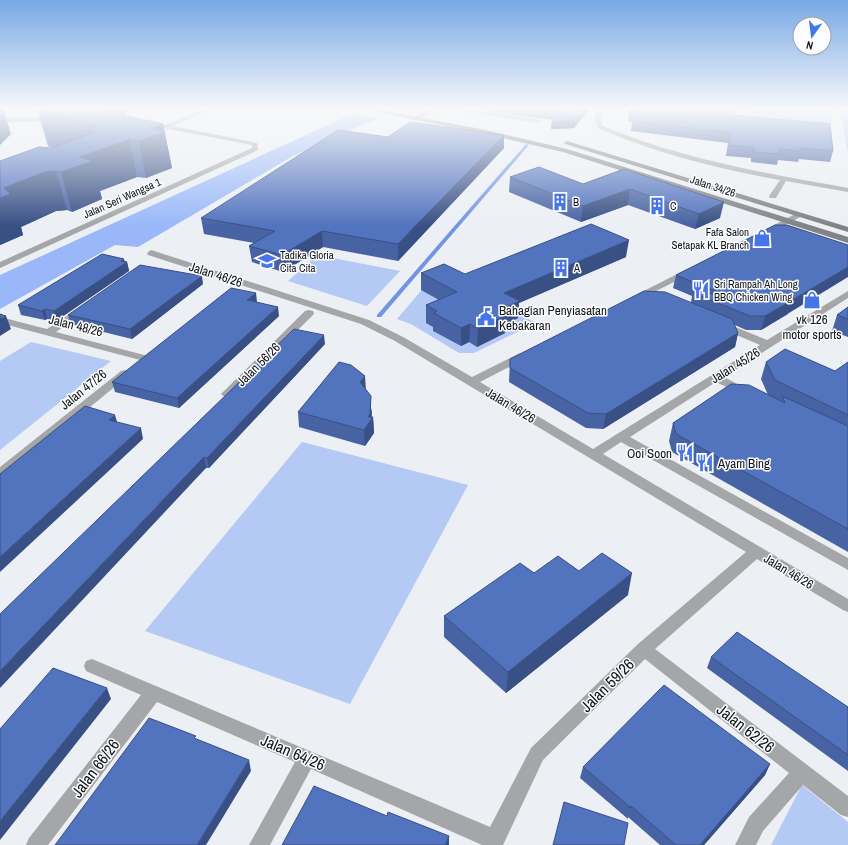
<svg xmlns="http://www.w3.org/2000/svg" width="848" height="845" font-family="'Archivo Narrow',sans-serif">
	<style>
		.green { fill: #b4c9f3 }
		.forest { fill: #9ab8f9 }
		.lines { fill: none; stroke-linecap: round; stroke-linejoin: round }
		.stream { fill: #7195e3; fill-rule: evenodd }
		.minor { fill: #a5a6a8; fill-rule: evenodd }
		.secondary { fill: #818386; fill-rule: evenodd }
		.wall { fill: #4763a3 }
		.shaded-wall { fill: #395085 }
		.building { fill: #5273be; stroke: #395085 }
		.labels { text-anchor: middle; stroke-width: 3; stroke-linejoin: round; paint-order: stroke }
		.far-street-label { font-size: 11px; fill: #121314; stroke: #fafcff }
		.far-poi-label { font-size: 11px; fill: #121314; stroke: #fafcff; text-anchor: start }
		.street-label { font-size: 13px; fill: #121314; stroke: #fafcff }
		.poi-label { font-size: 13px; fill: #121314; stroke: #fafcff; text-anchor: start }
		.near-street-label { font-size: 16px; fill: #121314; stroke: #fafcff }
	</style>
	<rect width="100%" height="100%" fill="#eceff3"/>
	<!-- green -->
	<path class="green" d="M750 108 831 109V128L748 120Z
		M840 111H848V152Z
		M317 255 400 271 367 306 288 281Z
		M437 272 536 323 474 353H459L411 324 397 319Z
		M31 342 111 361 0 450V361Z
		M302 442 468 485 350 704 145 631Z
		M802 785 848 822V845H771Z"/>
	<!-- forest -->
	<path class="forest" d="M352 114 378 118 293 156 138 247 115 245 0 309V275Z"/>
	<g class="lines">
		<!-- stream -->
		<path class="stream" d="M526 144 529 145 381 317H377V315Z"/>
		<!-- minor -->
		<path class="minor" d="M206 108H215L173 126 257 143 258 150 0 268V262L252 148V145L147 125 144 123 147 121 166 125Z
			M429 108H437L419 119H415V117Z
			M442 108H459L538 119 541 121 538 123Z
			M599 108H605L600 118 603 126C681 159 765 173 848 188V192L786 181 776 198H770L769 196 780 180C718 169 655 153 598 128L594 118Z
			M0 118 57 117 60 119 57 121 0 122Z
			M797 213H803L804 215 768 234H762L761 232Z
			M151 250 369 320 403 337 472 377 520 353H528L529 355 528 357 480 382 593 449 760 345 720 328 719 326 720 324H728L767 340 848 291V298L724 377 749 390 751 392 749 394H741L716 382 630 437 848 558V570L621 442 603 454 848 599V612L843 610 757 559 655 649 848 796V817L841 815 803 785 763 831 756 845H735L749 817 789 773 645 659 543 760 503 845H482L311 769 270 845H249L295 762 157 702 48 845H26L29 838 141 695 86 671 84 666 86 661 92 659 490 827 531 748 638 644 746 552 395 341 361 324 148 255 147 253Z
			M689 268 694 271 692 273 638 300H632L630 298Z
			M82 306 87 309 85 311 56 332 148 356 149 358 148 360H140L0 323V317L47 329Z
			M309 310 313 311 314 313 313 315 231 396H223L221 394 223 392 305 311Z
			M125 370 129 371 131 373 129 375 5 477 0 478V467L121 371Z"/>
		<!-- secondary -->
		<path class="secondary" d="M356 108H369L481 129 567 149 848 237V243L563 152 481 133Z
			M567 141 848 227V232L565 144 564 143Z"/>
	</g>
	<!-- wall -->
	<path class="wall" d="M48 108H125L126 116 163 124 172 168 146 178 137 177 100 191 102 199 72 212 67 210 56 211 21 227 23 235 0 245V161L53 148 48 146 38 111Z
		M467 108H590L574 128 551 129 552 122 554 120Z
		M736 108 734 115 833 151 830 162 799 159 798 162 778 160 777 165 751 162V158L726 156 728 143 631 131 632 122 628 121 629 111Z
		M504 135V148L398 261 323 247 283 272 252 262 249 246 254 243 204 234 201 218 388 137Z
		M624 169 720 218 695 229 628 205 581 222 509 192 510 177 583 184Z
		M626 257 519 303 518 318 506 324 505 333 477 347 469 342 461 346 433 331V327L426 323V305L439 300 421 290V273L465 274Z
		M125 261 127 262 129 271 56 321 47 319 45 320 21 315 18 305Z
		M676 275 788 314 761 330H746L735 325 738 333 735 347 603 429 586 428 509 382 510 359 691 302 692 296 673 288Z
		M203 284 132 339 71 324 68 315Z
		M257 302 279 316 179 408 115 392 112 382Z
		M848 307V337L832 331 837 315Z
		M325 344 209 468H206L0 614Z
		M766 362 835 371 848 362V552L672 452 669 441 673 423 768 395 761 379Z
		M365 389 372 411V417H373L374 433 365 446 299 427 298 412Z
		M579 571 628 595 506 693 444 637V616L534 573Z
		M711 657 848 707V771L707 668Z
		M770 764 765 775 704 845H660L628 817V819L580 778 583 767Z"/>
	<!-- shaded-wall -->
	<path class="shaded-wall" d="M0 108H3L11 134 0 145Z
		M109 108H125L130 136 129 140 137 177 100 191 102 199 72 212 61 172 79 157Z
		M585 108H590L574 128 551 129 552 122Z
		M163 124 172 168 146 178 139 141 152 129Z
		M504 135V148L398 261V244Z
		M56 171 67 210 56 211 21 227 23 235 0 245V198L4 188 45 172Z
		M630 189 628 205 581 222 583 206Z
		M724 202 720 218 695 229 699 214Z
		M322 231 323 247 283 272 282 255Z
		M629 240 626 257 519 303 518 318 506 324 505 333 477 347 478 329 498 311 504 293Z
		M124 259 125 263 127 262 129 271 56 321 54 311Z
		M848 267V277L761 330 765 316Z
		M202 276 203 284 132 339 130 329Z
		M256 293 257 302 247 300Z
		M278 307 279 316 179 408 177 398Z
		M45 309 47 319 45 320 42 311Z
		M6 316 11 329 0 336V319Z
		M470 324 469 342 461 346V328Z
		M738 333 735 347 603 429 606 414Z
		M324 335 325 344 209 468 207 458Z
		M365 376 366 391 360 382Z
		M371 396V420L373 417 374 433 365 446 364 430 368 417Z
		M115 415 118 425 109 420Z
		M141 428 143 439 0 572V557Z
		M204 457 206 468 0 688V671Z
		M632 573 628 595 506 693 508 672Z
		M107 688 111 699 0 840V821Z
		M249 760 251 771 206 845H197Z
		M770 764 765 775 704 845H700Z
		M449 836V845H445Z"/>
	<!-- building -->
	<path class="building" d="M48 108H117L120 109 110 112 163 124 152 129 165 132 139 141 129 140 79 157 93 161 61 172 56 171 45 172 4 188 11 194 0 198V161L39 147 52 148 95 132 85 130 96 126 38 111Z
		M524 108H585L575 120 552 122 560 113Z
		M631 108H735L733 115 830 124 833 151 801 148V151L779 149 780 154 753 152 754 148 729 145 730 133 632 121 638 112 629 111Z
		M410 122 504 135 398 244 322 231 282 255 249 246 275 231 201 218 338 130 388 137Z
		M539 167 583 184 624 169 724 202 699 214 630 189 583 206 510 177Z
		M591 224 629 240 504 293 520 301 498 311 507 315 478 329 470 324 461 328 434 313 437 311 426 305 457 292 421 273 444 264 465 274Z
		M775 225H787L848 245V267L765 316H750L693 293 723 294 676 275Z
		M102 254 124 259 121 261 127 262 54 311 45 309 42 311 18 305Z
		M140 265 202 276 130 329 68 315Z
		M231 288 256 293 247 300 278 307 177 398 112 382Z
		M644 291 665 292 732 319 738 333 606 414 588 413 510 368V359Z
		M848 307V319L837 315Z
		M0 314 6 316 0 319Z
		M294 329 324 335 207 458 204 457 0 671V614Z
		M785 349 835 371 848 362V415L775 380 766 362Z
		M339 362 351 365 365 376 360 382 371 396 370 414 368 417H373L364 430 298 412Z
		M731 384 749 385 785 403 782 396 848 426V529L676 434 673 423Z
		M85 406 115 415 109 420 141 428 0 557V474Z
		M602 553 632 573 508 672 444 616 520 563 534 573 558 556 579 571Z
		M737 632 848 707V755L711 657Z
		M53 668 107 688 0 821V729Z
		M664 685 770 764 700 845H676L631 806V808L583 767Z
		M149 718 196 736 194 738 249 760 197 845H55Z
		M314 786 387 816 388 812 449 836 445 845H282Z
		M564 802 628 823 624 845H553Z"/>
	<!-- sky -->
	<linearGradient id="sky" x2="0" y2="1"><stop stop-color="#78a8e6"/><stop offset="0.48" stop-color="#f6f8fa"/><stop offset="1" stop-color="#f6f8fa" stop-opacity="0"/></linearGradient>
	<rect width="848" height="226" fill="url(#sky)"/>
	<!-- icons -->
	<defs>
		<g id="building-bare" transform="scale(1.38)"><path d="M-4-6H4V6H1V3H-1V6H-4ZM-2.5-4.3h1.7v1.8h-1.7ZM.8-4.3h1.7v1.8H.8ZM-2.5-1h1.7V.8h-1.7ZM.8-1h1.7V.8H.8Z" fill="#4675e7" stroke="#fafcff" stroke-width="2.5" paint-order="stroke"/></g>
		<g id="shop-bare" transform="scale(1.38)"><path d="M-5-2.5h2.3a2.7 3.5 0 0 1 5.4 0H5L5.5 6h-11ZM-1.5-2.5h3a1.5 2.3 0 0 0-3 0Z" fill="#4675e7" stroke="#fafcff" stroke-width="2.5" paint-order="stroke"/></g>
		<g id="school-bare" transform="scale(1.38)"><path d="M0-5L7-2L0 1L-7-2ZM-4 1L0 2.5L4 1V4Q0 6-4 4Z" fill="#4675e7" stroke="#fafcff" stroke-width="2.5" paint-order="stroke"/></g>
		<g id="restaurant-bare" transform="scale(1.38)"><path d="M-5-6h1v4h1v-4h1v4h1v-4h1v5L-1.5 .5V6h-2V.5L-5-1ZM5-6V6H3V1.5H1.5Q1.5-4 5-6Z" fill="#4675e7" stroke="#fafcff" stroke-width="2.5" paint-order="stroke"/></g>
		<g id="civic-bare" transform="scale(1.38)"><path d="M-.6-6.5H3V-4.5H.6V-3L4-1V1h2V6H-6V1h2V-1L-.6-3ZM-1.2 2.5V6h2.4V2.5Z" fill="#4675e7" stroke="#fafcff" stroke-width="2.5" paint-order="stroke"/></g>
	</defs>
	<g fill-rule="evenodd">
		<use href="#building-bare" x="560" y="202"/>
		<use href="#building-bare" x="657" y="206"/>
		<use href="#shop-bare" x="762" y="238"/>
		<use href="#school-bare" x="267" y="261"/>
		<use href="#building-bare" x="561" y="268"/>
		<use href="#restaurant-bare" x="701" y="290"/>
		<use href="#shop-bare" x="812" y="300"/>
		<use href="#civic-bare" x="486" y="317"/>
		<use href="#restaurant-bare" x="685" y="453"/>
		<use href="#restaurant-bare" x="705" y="463"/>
	</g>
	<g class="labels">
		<!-- far-street labels -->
		<g class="far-street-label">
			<text transform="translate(713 186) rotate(18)" y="4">Jalan 34/26</text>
			<text transform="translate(122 198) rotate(-24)" y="4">Jalan Seri Wangsa 1</text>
		</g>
		<!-- far-poi labels -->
		<g class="far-poi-label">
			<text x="573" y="206">B</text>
			<text x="670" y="210">C</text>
			<text x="749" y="236" text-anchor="end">Fafa Salon<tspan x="749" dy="13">Setapak KL Branch</tspan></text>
			<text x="280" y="259">Tadika Gloria<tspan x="280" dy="13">Cita Cita</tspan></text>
			<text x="574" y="272">A</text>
			<text x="714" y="288">Sri Rampah Ah Long<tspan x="714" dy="13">BBQ Chicken Wing</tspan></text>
		</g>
		<!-- street labels -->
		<g class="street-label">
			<text transform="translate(216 274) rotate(18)" y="5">Jalan 46/26</text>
			<text transform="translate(76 325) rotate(14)" y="5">Jalan 48/26</text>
			<text transform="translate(258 364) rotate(-45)" y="5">Jalan 56/26</text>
			<text transform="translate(735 365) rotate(-32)" y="5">Jalan 45/26</text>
			<text transform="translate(83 389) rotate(-39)" y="5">Jalan 47/26</text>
			<text transform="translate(511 405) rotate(31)" y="5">Jalan 46/26</text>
			<text transform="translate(789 571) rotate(31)" y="5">Jalan 46/26</text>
		</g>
		<!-- poi labels -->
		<g class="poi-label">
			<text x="499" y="315">Bahagian Penyiasatan<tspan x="499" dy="15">Kebakaran</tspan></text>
			<text x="812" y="324" text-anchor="middle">vk 126<tspan x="812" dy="15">motor sports</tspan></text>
			<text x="672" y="458" text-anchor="end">Ooi Soon</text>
			<text x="718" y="468">Ayam Bing</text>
		</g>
		<!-- near-street labels -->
		<g class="near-street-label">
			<text transform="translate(607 685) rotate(-45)" y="6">Jalan 59/26</text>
			<text transform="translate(746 728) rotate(38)" y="6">Jalan 62/26</text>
			<text transform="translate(293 752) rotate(23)" y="6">Jalan 64/26</text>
			<text transform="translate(95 768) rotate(-53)" y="6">Jalan 66/26</text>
		</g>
	</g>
	<!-- north arrow -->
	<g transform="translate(812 36) rotate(194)"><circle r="19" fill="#fafcff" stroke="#9d9fa1"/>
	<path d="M0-3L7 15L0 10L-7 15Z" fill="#4675e7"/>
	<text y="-6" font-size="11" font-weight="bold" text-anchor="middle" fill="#121314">N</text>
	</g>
</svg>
